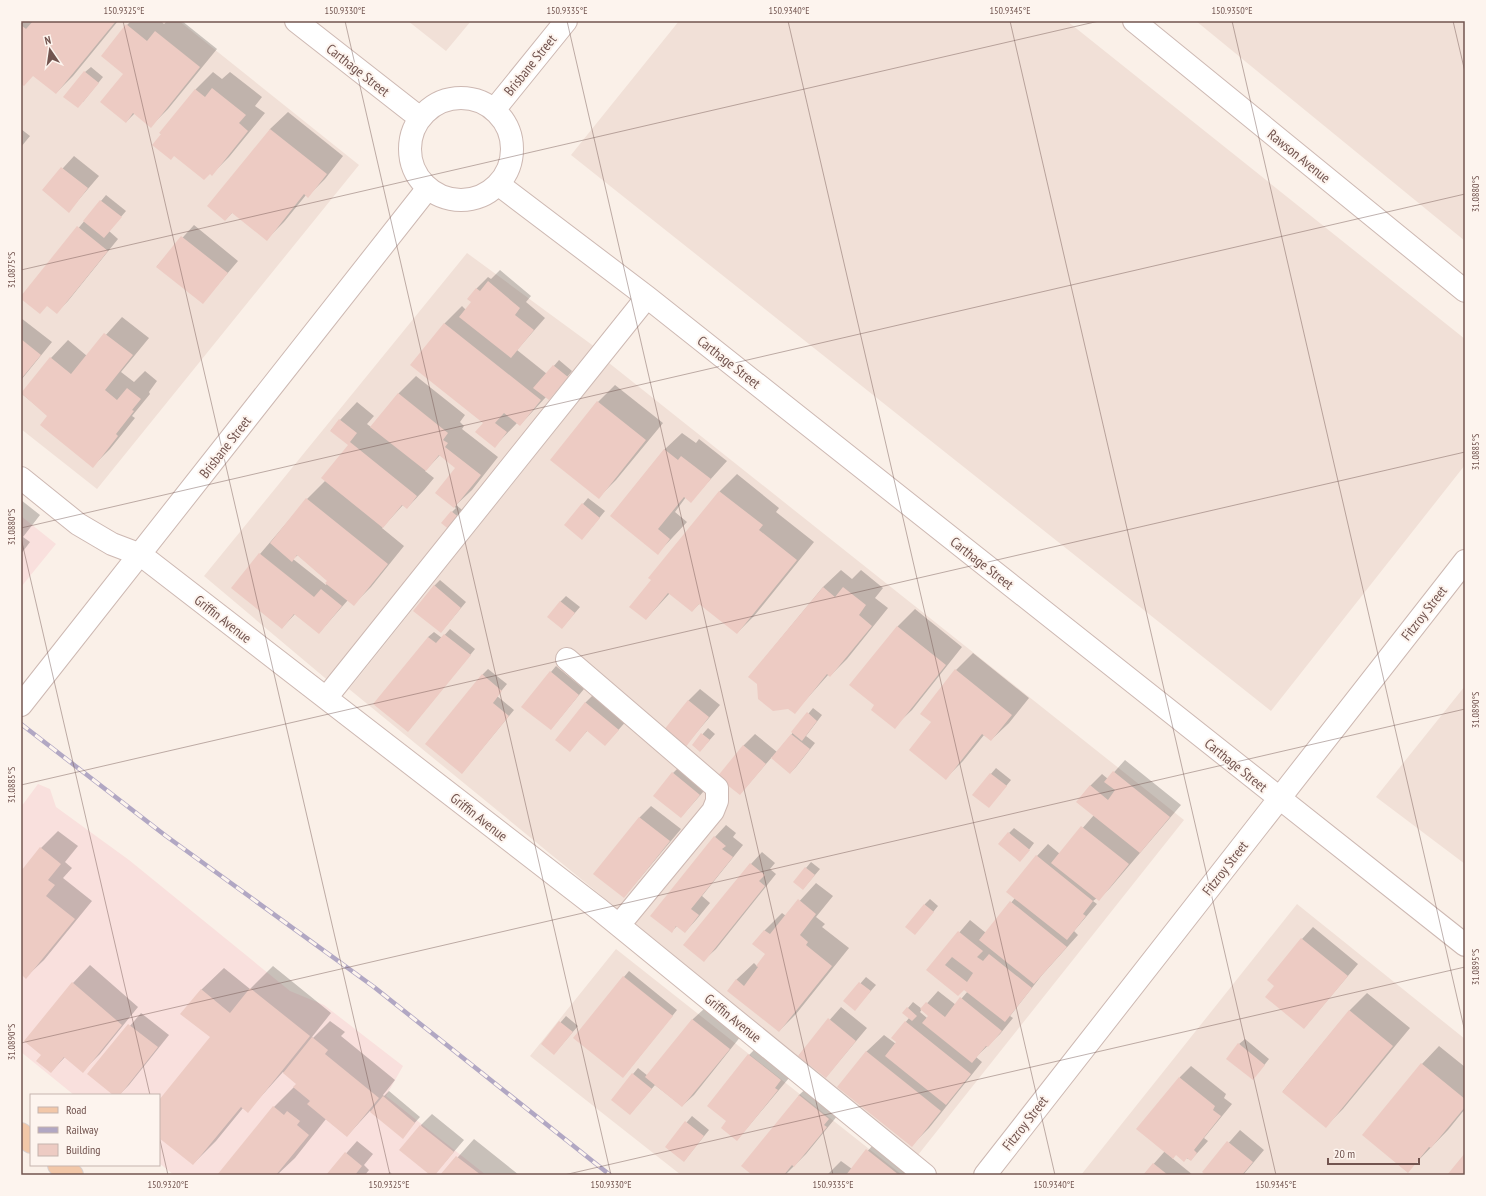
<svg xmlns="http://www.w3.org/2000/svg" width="1486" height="1196" font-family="'PT Sans Narrow',sans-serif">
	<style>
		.residential { fill: #f1e0d7 }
		.commercial { fill: #f9e0dd }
		.shadow { fill: #0003; fill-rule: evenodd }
		.building { fill: #edcbc3; fill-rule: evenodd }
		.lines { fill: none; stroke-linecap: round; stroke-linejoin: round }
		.minor-casing { stroke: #cdb8b2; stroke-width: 24 }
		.major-casing { stroke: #d8cfce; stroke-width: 24 }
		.minor { stroke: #fff; stroke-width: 22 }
		.major { stroke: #f2c7a8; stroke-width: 22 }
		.rail-casing { stroke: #b1a7c3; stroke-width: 4.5 }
		.rail { stroke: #fdf4ee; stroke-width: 3; stroke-dasharray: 9; stroke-linecap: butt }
		.ticks { fill: none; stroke: #72544f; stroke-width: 1; stroke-opacity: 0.45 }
		.labels { text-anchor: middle; stroke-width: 4; stroke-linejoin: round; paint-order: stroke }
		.street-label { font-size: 14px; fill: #72544f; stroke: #fdf4ee }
		.neatline { fill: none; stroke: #72544f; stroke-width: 1.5 }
		.ticks-label { font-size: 10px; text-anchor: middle; fill: #72544f }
	</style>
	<rect width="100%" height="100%" fill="#faf0e8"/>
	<!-- residential -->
	<path class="residential" d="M21 21H179L359 165 97 489 21 429Z
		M408 21H471L446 51Z
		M679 21H1067L1465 339V465L1271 711 571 155Z
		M1196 21H1465V241Z
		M467 253 599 350 331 683 204 576Z
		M609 363 1184 820 918 1155 349 689Z
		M1465 686V864L1376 797Z
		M1297 904 1465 1039V1175H1081Z
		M616 949 902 1175H681L530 1056Z"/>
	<!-- commercial -->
	<path class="commercial" d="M21 516 56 544 21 587Z
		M38 784 50 789 56 807 129 860 290 991 324 1005 403 1066 386 1096 486 1175H174L159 1163V1095H74L21 1052V807Z"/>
	<!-- shadow -->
	<path class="shadow" d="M21 21H118L73 76 56 93 34 75 21 83Z
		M131 21H161L164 24 167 21H182L217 49 168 109 151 126 135 113 126 122 124 74 127 25Z
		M91 67 103 77 83 102 85 72Z
		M213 72 222 79 230 72 262 97 255 106 265 113 229 157 212 174 160 133 196 89Z
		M288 112 343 156 325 179 308 196 306 195 284 222 267 239 233 212 225 220 270 129Z
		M21 129 30 136 21 147Z
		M74 156 99 176 69 211 43 190Z
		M106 195 126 211 109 231 118 239 68 301 57 312 48 305 21 297Z
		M194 225 238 261 203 302 157 266Z
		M500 270 531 296 526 302 545 318 517 350 547 374 559 360 572 371 554 393 546 397 520 425 517 423 495 446 484 423 412 365 445 323 462 306 466 310 472 302 468 299 477 288 488 277 491 279Z
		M122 317 149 338 121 372 134 382 145 371 157 381 149 392 150 394 132 416 135 418 110 449 93 466 49 416 22 394 51 358 68 340 87 356Z
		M21 318 52 342 21 380Z
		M416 376 465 415 460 422 464 426 462 429 498 457 472 490 456 505 466 513 456 524 452 512 456 508 436 493 457 468 440 455 425 471 434 478 424 490 407 508 403 505 382 528 404 546 371 587 354 604 348 600 319 633 295 614 282 628 260 554 307 499 325 481 349 445 331 430 340 420 357 402 374 416 367 424 371 427 399 393ZM298 555 328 581 326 585 293 559Z
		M615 385 663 423 616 480 599 497 598 402Z
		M682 433 696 443 699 439 727 461 691 501 686 497 675 512 687 522 658 553 611 516 664 450Z
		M737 474 779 508 776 512 814 542 754 616 737 633 700 603 692 611 670 593 646 619 652 580 650 578 720 491Z
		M588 498 605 511 587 533 583 504Z
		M21 500 40 515 23 537 30 542 21 554Z
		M841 570 852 579 861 570 883 588 875 598 888 608 847 659 830 676 828 675 795 712 750 676 823 587Z
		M440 580 466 602 441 632 434 586Z
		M566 596 580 607 562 628 560 602Z
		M915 609 962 647 912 710 894 727 876 704 851 684 898 626Z
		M450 629 475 649 408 731 428 637 434 632 442 638Z
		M973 653 1029 698 1009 723 991 740 984 735 963 761 946 778 933 722 956 670Z
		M556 666 584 689 551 729V672Z
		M488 669 507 684 497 696 514 710 462 773 482 675Z
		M700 689 720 705 685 746 688 701Z
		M597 691 629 718 605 745 588 730 570 750 585 703Z
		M813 708 822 715 806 736 815 743 796 767 790 773 772 757 740 794 743 746 755 734 777 752Z
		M708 728 715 734 700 751 693 745Z
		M1125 760 1181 805 1110 888 1099 899 1097 898 1093 901 1097 904 1074 931 1078 935 1042 975 1010 1016 1013 1018 1000 1034 976 1057 982 1062 929 1128 912 1145 866 1052 884 1035 896 1044 898 1041 893 1038 909 1018 908 1008 913 1002 922 1009 938 991 956 1005 968 991 927 970 970 920 986 933 1015 898 1037 856 1048 844 1060 854 1094 815 1090 786 1102 774 1108 779ZM922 1009 929 1016 927 1018 920 1012Z
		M685 761 711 783 681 817 673 773Z
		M996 768 1011 780 994 801 973 795Z
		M651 806 681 829 624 897 595 873 640 817Z
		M726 825 736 833 733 837 743 845 702 896 710 903 696 920 685 932 677 926 672 931 715 837Z
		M1014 828 1034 843 1025 855 1009 833Z
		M58 831 78 846 65 862 72 868 63 878 92 901 44 960 26 977 21 973V873L41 848Z
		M762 852 775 863 770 869 776 874 716 949 704 960 751 864Z
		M811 862 820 869 803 889 806 868Z
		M816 883 833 896 816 917 825 924 822 927 849 948 796 1014 779 1031 736 980 754 963 757 966 767 954 764 931 782 913 786 916Z
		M930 899 938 906 920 928 925 904Z
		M1313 927 1358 964 1304 1028 1275 986 1302 939Z
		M90 965 138 1007 100 1054 83 1071 65 1057 51 1072 42 1054 25 1041 73 983Z
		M273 966 331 1013 312 1037 313 1038 330 1021 345 1032 341 1036 395 1080 383 1095 384 1096 389 1091 420 1117 402 1137 370 1111 347 1136 326 1119 295 1158 277 1175H219L274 1107 297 1084 283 1072 248 1111 243 1108 216 1141 193 1164 159 1136V1102L211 1037 201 990 224 968 250 989Z
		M629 971 677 1010 628 1071 624 977Z
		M866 977 876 985 855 1009 845 1001Z
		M1367 993 1410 1028 1343 1109 1326 1126 1283 1091 1350 1010Z
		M841 1007 867 1028 826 1077 799 1055Z
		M705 1008 741 1036 694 1095 682 1106 655 1085 630 1114 633 1074 638 1068 648 1076 693 1019Z
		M141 1013 169 1035 129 1085 119 1095H115L89 1074Z
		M566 1016 578 1026 554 1054 542 1044Z
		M1245 1039 1269 1059 1258 1073 1239 1044Z
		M761 1043 791 1068 786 1076 789 1078 737 1140 728 1121 709 1106 749 1055Z
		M1439 1046 1465 1067V1109L1448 1130 1408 1171 1364 1135 1422 1064Z
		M1191 1066 1226 1094 1224 1098 1232 1104 1204 1138 1208 1141 1191 1160 1176 1154 1172 1158 1193 1175H1144L1165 1151 1180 1077Z
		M811 1084 838 1115 806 1154 785 1175H753L799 1095Z
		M432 1114 464 1140 434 1175H432L421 1125Z
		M692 1116 709 1130 684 1161 666 1147Z
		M1240 1130 1264 1150 1243 1175H1208L1203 1172Z
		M879 1138 913 1166 906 1175H827L841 1161 852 1169Z
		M474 1139 519 1175H442Z
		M357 1141 373 1154 364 1165 369 1170 365 1175H327Z
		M390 1172 393 1175H387Z"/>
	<!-- building -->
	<path class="building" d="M33 21H116L56 94 33 76 24 86 21 84V25L26 29Z
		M126 24 147 41 155 31 200 67 151 128 133 113 126 123 100 102 123 74 101 56Z
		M84 71 99 83 78 108 63 97Z
		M212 88 246 115 239 123 248 131 212 176 210 174 204 180 174 156 171 160 152 145 161 134 159 133 195 89 205 97Z
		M270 129 327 174 308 198 304 194 267 241 232 213 225 221 207 206Z
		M61 167 88 188 69 213 42 190Z
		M100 200 122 217 104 238 83 221Z
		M77 226 108 251 57 314 47 306 40 314 21 299V296Z
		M181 236 228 273 203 304 156 267Z
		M488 281 520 308 515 315 534 330 511 358 459 317 471 302 467 299 476 288 480 291Z
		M444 323 541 400 520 426 504 413 495 423 507 432 495 448 475 432 483 423 410 365Z
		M104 333 133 355 105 390 117 400 127 388 141 399 132 410 134 411 116 434 118 436 93 468 40 425 47 416 21 393 50 357 71 374Z
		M21 339 41 355 21 379Z
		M553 365 568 377 549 400 533 388Z
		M398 393 448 433 443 440 448 443 445 447 481 475 454 508 435 493 455 468 439 455 426 471 370 427Z
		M597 401 646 440 599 499 550 460Z
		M339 419 357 433 350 442 417 496 407 509 402 505 383 528 321 478 348 445 330 431Z
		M664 449 678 460 681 456 711 479 691 503 684 497 658 529 670 539 658 555 610 516Z
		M719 491 763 525 759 530 797 560 737 634 699 604 692 612 668 593 646 620 629 607 651 580 648 578Z
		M306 498 388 564 354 606 325 583 327 581 297 555 292 562 270 543Z
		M582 503 600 518 582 540 564 525Z
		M451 511 461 519 451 531 441 523Z
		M259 553 314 597 321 589 342 606 319 634 294 614 282 629 231 588Z
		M434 585 461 608 441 633 413 611Z
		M823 587 835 597 843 587 866 605 859 615 872 626 830 677 827 674 795 714 788 709 773 711 758 699 757 684 748 677Z
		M560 601 575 613 562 629 547 617Z
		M897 626 946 665 895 729 871 710 874 705 849 685Z
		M444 634 471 655 408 732 373 704 428 637 436 643Z
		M955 669 1012 715 991 741 982 734 946 780 909 750 931 722 920 714Z
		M550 671 579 695 551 730 521 707Z
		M482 674 502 691 493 703 509 716 462 774 425 744Z
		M688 700 709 717 685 748 663 731Z
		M585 702 619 730 605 746 587 731 570 752 555 740Z
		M807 712 817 721 802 741 791 732Z
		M701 733 710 740 700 752 692 745Z
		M791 734 810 749 790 774 771 758Z
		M743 745 766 764 740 795 717 777Z
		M1113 771 1170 817 1140 853 1076 802 1090 785 1108 800 1115 790 1104 782Z
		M672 772 700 795 681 818 653 796Z
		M990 773 1007 786 989 808 972 795Z
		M639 817 670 841 624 898 593 874Z
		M1081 826 1129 864 1099 901 1051 863Z
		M1008 832 1030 850 1020 862 998 844Z
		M714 836 726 846 722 849 733 857 691 909 699 915 685 933 676 926 672 933 650 916Z
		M40 847 61 864 48 880 55 885 46 896 75 919 26 979 21 974V871Z
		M1036 855 1093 901 1083 914 1086 916 1067 940 1006 892Z
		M750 863 765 875 759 881 765 886 704 962 683 945Z
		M805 867 815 875 803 890 793 882Z
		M798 899 816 914 800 935 808 942 806 945 832 966 779 1032 727 991 736 979 744 986 758 967 756 966 765 954 752 944 764 930 770 934Z
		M1010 901 1067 947 1034 984 979 940Z
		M924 904 934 912 915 935 905 927Z
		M958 931 983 951 977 957 983 961 989 954 1032 988 1005 1022 964 990 958 996 926 970ZM952 957 973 973 967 982 945 965Z
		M1301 938 1348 976 1304 1029 1265 997 1274 986 1267 980Z
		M623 976 673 1016 623 1078 573 1038Z
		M72 982 122 1025 83 1073 64 1057 51 1073 36 1061 41 1055 24 1041Z
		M859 982 871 991 855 1011 843 1001Z
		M250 988 310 1036 248 1113 241 1107 193 1165 159 1138V1100L210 1037 180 1014 201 989 230 1013Z
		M960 997 1002 1031 988 1047 986 1046 972 1063 922 1023 928 1016 920 1009 926 1002 945 1017Z
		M907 1007 917 1016 912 1021 902 1013Z
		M1349 1010 1393 1046 1326 1128 1282 1092Z
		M828 1018 856 1041 826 1078 798 1056Z
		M692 1019 730 1049 682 1107 645 1077Z
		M559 1021 573 1032 554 1055 541 1044Z
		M905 1021 971 1074 946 1105 885 1056 896 1042 891 1038Z
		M128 1024 158 1047 120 1095H113L87 1074Z
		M312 1037 328 1050 325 1054 379 1098 347 1137 307 1104 310 1101 293 1087 296 1084 283 1073Z
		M1238 1043 1265 1065 1253 1080 1226 1059Z
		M866 1051 941 1111 912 1147 837 1087Z
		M748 1054 781 1080 775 1088 778 1090 737 1141 721 1128 726 1121 707 1106Z
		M1421 1063 1465 1099V1107L1431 1148 1429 1147 1408 1173 1362 1135Z
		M632 1073 652 1089 630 1115 611 1100Z
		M1179 1077 1215 1106 1213 1110 1221 1116 1194 1150 1197 1153 1191 1161 1187 1158 1184 1162 1176 1155 1173 1159 1136 1129Z
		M799 1095 829 1119 824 1125 827 1127 794 1167 792 1165 784 1175H752L741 1166Z
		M383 1096 415 1123 403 1139 370 1112Z
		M273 1106 284 1115 287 1111 300 1121 297 1125 309 1135 276 1175H217Z
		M685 1121 704 1136 684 1162 665 1147Z
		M420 1125 454 1152 435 1175H430L399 1150Z
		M1227 1141 1253 1162 1242 1175H1206L1202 1172Z
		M866 1149 899 1175H846Z
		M345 1152 362 1166 355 1175H326Z
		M1465 1153V1175H1447Z
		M456 1156 481 1175H440Z
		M1153 1163 1168 1175H1143Z"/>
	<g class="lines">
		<!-- minor casing -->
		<g class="minor-casing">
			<path id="minor" d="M296 21 420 118
				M1134 21 1465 291
				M410 149a51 51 0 1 1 102 0a51 51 0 1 1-102 0Z
				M494 110 566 21
				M498 184 647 297 1465 945
				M21 478 78 524 112 544 141 555 600 910 925 1175
				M567 659 717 788V801L713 811 619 925
				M326 698 647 297
				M21 705 428 188
				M985 1175 1465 561"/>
		</g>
		<!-- major casing -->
		<g class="major-casing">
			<path id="major" d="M21 1134 31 1142
				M59 1165 72 1175"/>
		</g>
		<!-- minor -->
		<use href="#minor" class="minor"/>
		<!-- major -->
		<use href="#major" class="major"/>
		<!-- rail casing -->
		<g class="rail-casing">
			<path id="rail" d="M21 724 166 836 374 987 610 1175"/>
		</g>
		<!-- rail -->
		<use href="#rail" class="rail"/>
	</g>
	<!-- ticks -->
	<path class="ticks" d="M123 21 390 1175M345 21 611 1175M567 21 833 1175M788 21 1055 1175M1010 21 1276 1175M1232 21 1465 1032M1453 21 1465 72M21 270 1099 21M21 528 1465 194M21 538 150 1095M21 785 1465 452M21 1043 1465 709M159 1136 168 1175M564 1175 1465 967"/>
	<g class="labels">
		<!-- street labels -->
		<g class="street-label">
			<text transform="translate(530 65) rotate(-51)" y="5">Brisbane Street</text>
			<text transform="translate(358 70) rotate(38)" y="5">Carthage Street</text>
			<text transform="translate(1299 156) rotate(39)" y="5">Rawson Avenue</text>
			<text transform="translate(729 362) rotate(38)" y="5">Carthage Street</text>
			<text transform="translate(225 447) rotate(-52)" y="5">Brisbane Street</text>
			<text transform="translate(982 563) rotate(38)" y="5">Carthage Street</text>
			<text transform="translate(1424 613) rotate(-52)" y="5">Fitzroy Street</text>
			<text transform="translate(223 619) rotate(38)" y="5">Griffin Avenue</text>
			<text transform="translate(1236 765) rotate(39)" y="5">Carthage Street</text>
			<text transform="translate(479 817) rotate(38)" y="5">Griffin Avenue</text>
			<text transform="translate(1225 868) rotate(-52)" y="5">Fitzroy Street</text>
			<text transform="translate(733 1018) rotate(39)" y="5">Griffin Avenue</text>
			<text transform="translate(1025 1123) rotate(-52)" y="5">Fitzroy Street</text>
		</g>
	</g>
	<!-- border -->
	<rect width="1486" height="1196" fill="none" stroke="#fdf4ee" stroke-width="44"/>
	<!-- legend -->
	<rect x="30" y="1094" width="130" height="72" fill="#fdf4ee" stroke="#c5b4ae"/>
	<rect x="38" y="1107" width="20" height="6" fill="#f2c7a8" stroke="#c5b4ae"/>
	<text x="66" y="1114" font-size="12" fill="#72544f">Road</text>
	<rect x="38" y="1127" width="20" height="6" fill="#b1a7c3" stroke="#c5b4ae"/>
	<text x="66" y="1134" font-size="12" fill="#72544f">Railway</text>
	<rect x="38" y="1144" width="20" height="12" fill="#edcbc3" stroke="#c5b4ae"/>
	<text x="66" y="1154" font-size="12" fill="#72544f">Building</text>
	<!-- north arrow -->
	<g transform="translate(50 50) rotate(347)" stroke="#fdf4ee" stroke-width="3" paint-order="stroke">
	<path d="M0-3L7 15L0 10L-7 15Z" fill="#72544f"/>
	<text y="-6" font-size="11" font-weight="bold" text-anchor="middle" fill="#72544f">N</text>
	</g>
	<!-- scale -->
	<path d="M1328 1158v6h91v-6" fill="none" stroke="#72544f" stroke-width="2"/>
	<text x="1334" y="1158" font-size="12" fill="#72544f" stroke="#fdf4ee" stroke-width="3" paint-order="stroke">20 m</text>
	<rect x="22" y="22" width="1442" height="1152" class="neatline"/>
	<g class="ticks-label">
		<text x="124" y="14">150.9325°E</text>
		<text x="345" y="14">150.9330°E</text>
		<text x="567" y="14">150.9335°E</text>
		<text x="789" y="14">150.9340°E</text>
		<text x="1010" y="14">150.9345°E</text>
		<text x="1232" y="14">150.9350°E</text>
		<text transform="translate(1475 194) rotate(-90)" y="4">31.0880°S</text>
		<text transform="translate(11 270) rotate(-90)" y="4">31.0875°S</text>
		<text transform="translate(1475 452) rotate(-90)" y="4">31.0885°S</text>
		<text transform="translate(11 527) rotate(-90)" y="4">31.0880°S</text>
		<text transform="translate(1475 710) rotate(-90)" y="4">31.0890°S</text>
		<text transform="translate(11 785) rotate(-90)" y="4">31.0885°S</text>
		<text transform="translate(1475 967) rotate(-90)" y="4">31.0895°S</text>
		<text transform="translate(11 1042) rotate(-90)" y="4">31.0890°S</text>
		<text x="168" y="1188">150.9320°E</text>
		<text x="389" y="1188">150.9325°E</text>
		<text x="611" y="1188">150.9330°E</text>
		<text x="833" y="1188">150.9335°E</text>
		<text x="1054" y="1188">150.9340°E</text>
		<text x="1276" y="1188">150.9345°E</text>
	</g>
</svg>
